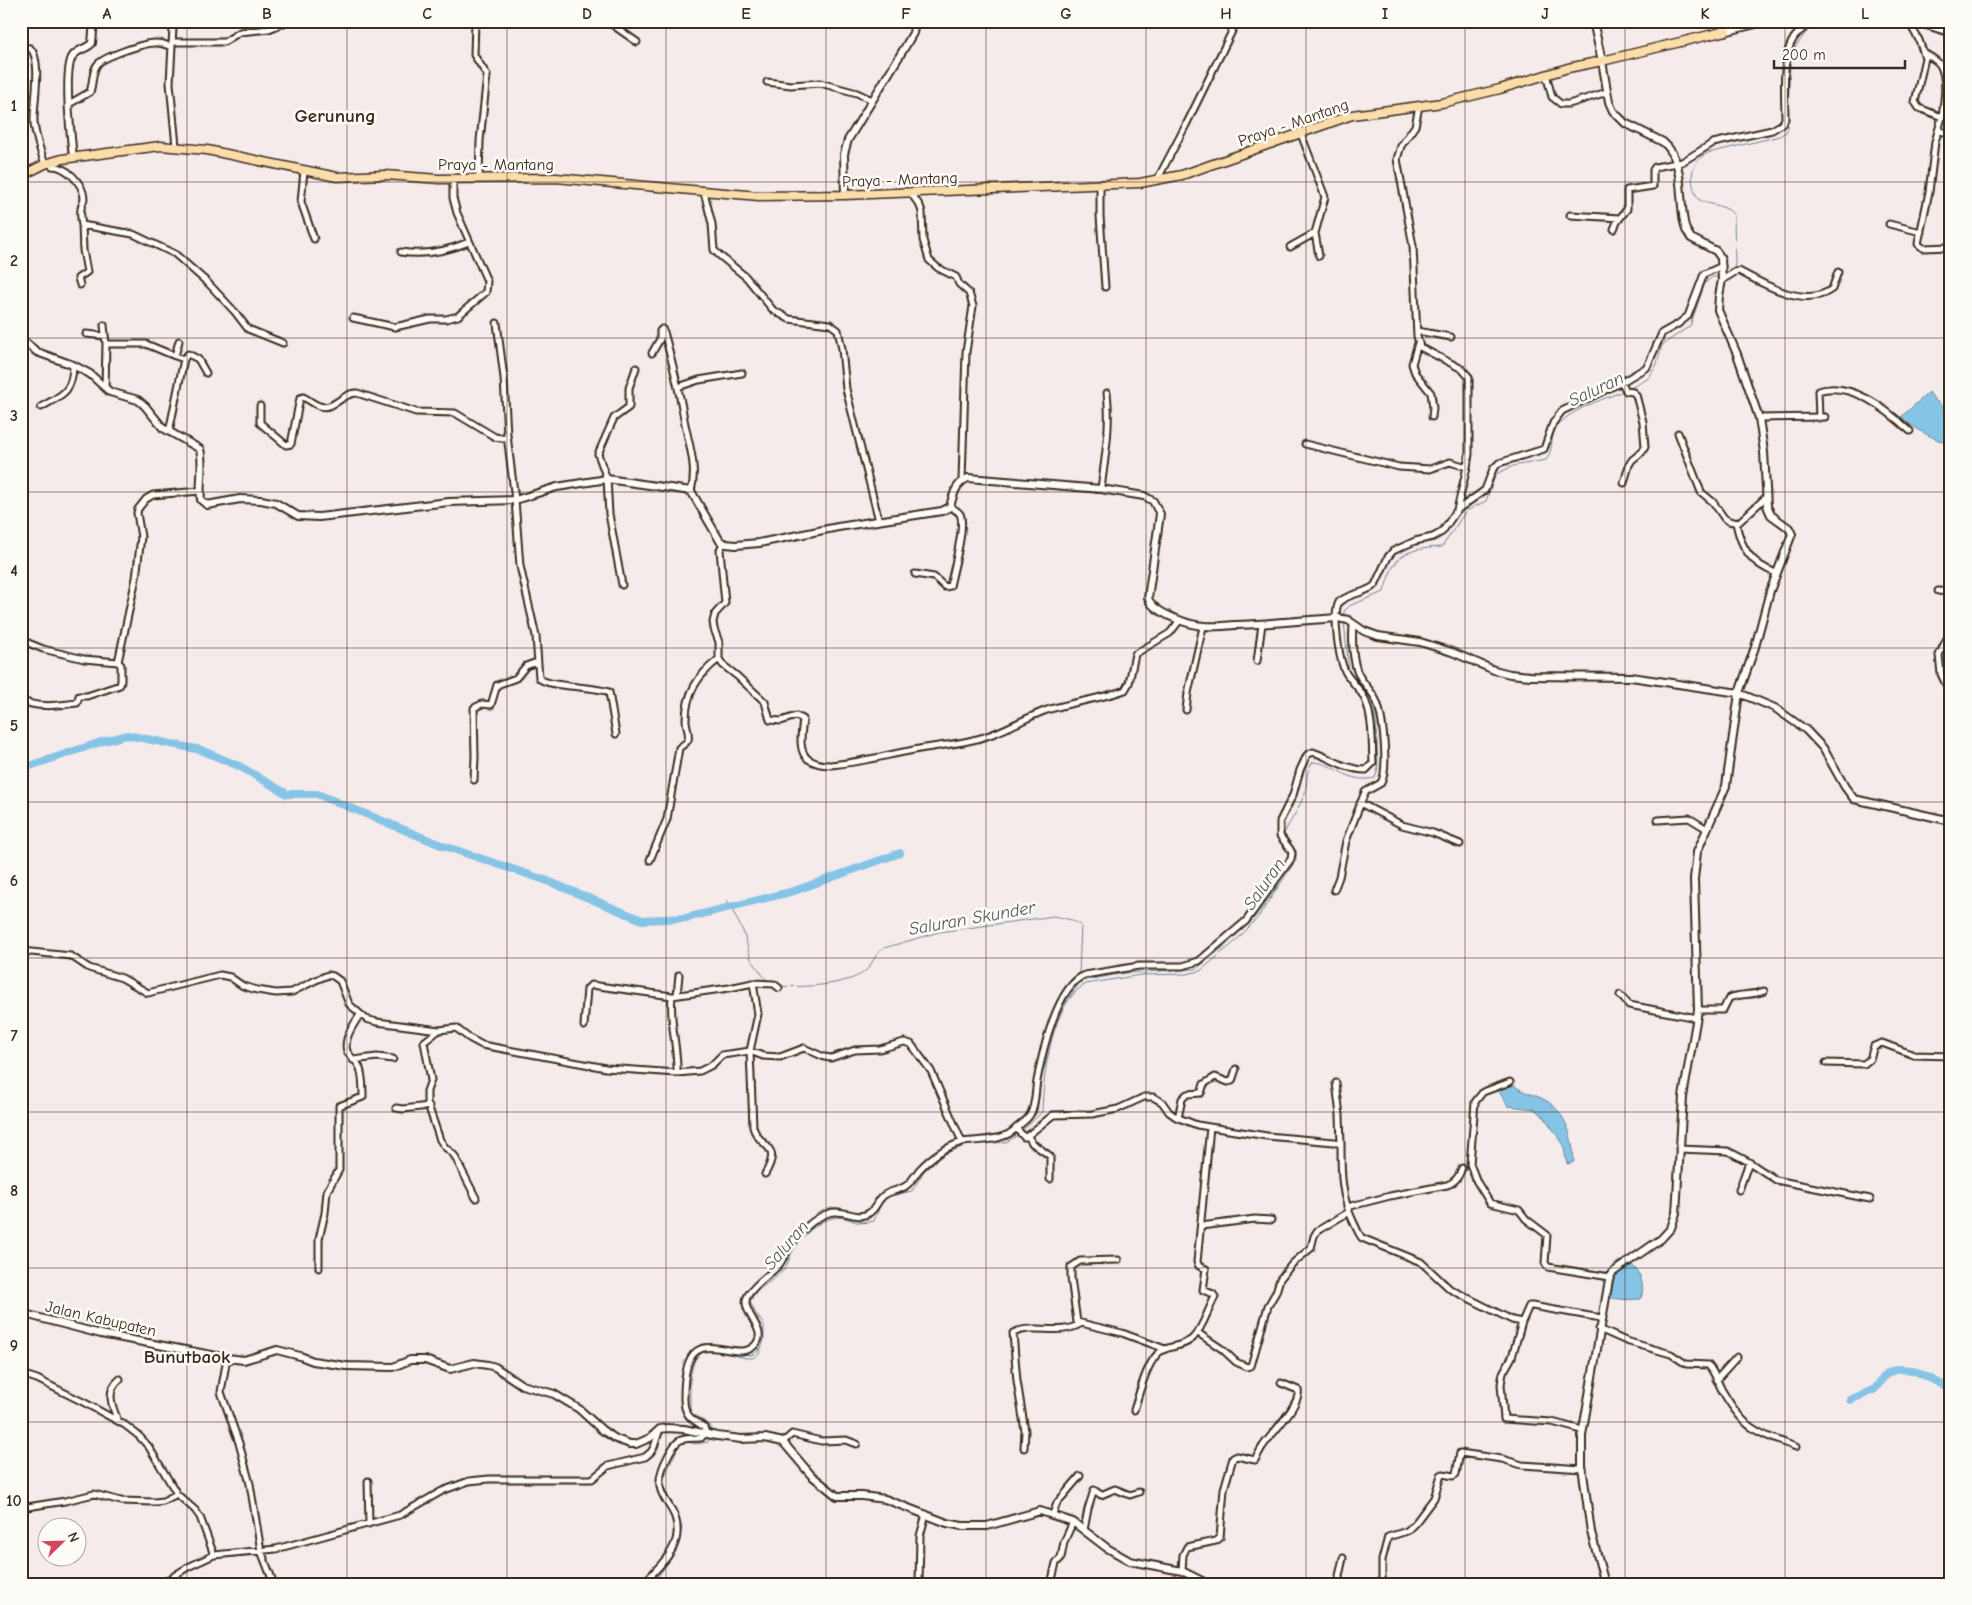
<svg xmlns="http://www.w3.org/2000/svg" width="1972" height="1605" font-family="'Comic Neue',sans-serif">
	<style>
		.water { fill: #86c4e6; stroke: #688696 }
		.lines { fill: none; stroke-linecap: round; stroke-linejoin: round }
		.stream { stroke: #688696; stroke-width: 1 }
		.river { stroke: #86c4e6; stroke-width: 8 }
		.minor-casing { stroke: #3b2a1e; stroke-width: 9 }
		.tertiary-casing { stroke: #3b2a1e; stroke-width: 10 }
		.secondary-casing { stroke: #3b2a1e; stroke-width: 11 }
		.primary-casing { stroke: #3b2a1e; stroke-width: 11 }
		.minor { stroke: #fdfcf7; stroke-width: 5 }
		.tertiary { stroke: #fdfcf7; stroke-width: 6 }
		.secondary { stroke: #fdfcf7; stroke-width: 7 }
		.primary { stroke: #fbddab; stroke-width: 8 }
		.grid { fill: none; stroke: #3b2a1e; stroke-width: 1; stroke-opacity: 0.55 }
		.labels { text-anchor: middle; stroke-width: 5; stroke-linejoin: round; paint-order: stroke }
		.street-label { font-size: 16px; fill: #3b2a1e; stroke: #fdfcf7 }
		.water-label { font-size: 18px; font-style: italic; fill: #52585a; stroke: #fdfcf7 }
		.quarter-label { font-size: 19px; font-weight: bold; fill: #3b2a1e; stroke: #fdfcf7 }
		.neatline { fill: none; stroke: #3b2a1e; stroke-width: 2 }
		.grid-label { font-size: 16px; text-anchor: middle; font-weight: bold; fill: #3b2a1e }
	</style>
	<rect width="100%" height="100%" fill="#f6ebeb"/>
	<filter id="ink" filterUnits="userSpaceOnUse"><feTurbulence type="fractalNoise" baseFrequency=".02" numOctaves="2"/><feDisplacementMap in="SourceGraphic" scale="10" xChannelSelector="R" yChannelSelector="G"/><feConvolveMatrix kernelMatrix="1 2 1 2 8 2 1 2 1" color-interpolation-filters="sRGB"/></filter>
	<g filter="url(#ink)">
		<!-- water -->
		<path class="water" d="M1929 392 1934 399 1951 414V445C1932 438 1916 430 1901 417Z
			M1513 1084C1522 1093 1531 1093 1541 1098 1566 1109 1573 1137 1574 1162L1567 1164 1563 1144 1545 1118 1534 1109 1508 1106 1498 1090Z
			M1619 1261C1638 1261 1646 1283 1641 1299 1628 1300 1615 1300 1602 1295L1609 1270Z"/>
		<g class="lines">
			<!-- stream -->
			<path class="stream" d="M1734 269 1735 263 1734 215C1726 204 1709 206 1698 199 1689 182 1689 162 1708 153L1780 136 1787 131 1790 64 1796 46 1815 21
				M1629 389 1649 378 1657 364 1662 345 1690 326 1705 283 1712 277H1720
				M1344 617V611L1351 605 1384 592C1394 555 1403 549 1442 547L1466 511 1486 501 1496 474 1513 466 1546 460C1553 452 1550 440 1555 430 1566 410 1603 400 1623 391
				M727 900 743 931 751 959 767 981
				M780 986C801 988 848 985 864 972 873 966 872 956 884 948L939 932 1054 916 1072 920 1081 925 1079 975
				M1062 1010 1064 1005 1081 981 1125 973 1196 969 1225 946 1258 914 1279 884
				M1020 1129 1037 1113 1041 1078 1049 1052
				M1021 1132 1042 1112C1043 1077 1051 1002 1086 984L1140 975 1187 974 1200 971 1236 941 1259 916 1296 860V851L1284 833C1291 820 1300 807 1305 793 1308 782 1305 771 1313 762 1336 763 1346 784 1375 778L1378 769 1376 720 1371 698 1349 671 1344 621
				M1003 1139H1007L1017 1132
				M891 1195 906 1192 926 1166
				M843 1215 865 1222 870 1218 875 1211
				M758 1287C766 1281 775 1275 782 1266 795 1250 803 1232 821 1219
				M736 1353 752 1355 758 1351 763 1334
				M696 1357 702 1352
				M710 1431 711 1426 690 1412V1376L695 1359 704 1351H716L746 1358H753L759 1354 764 1340V1325L756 1314 750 1302C756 1287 773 1282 784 1270 788 1265 789 1258 792 1252 799 1240 815 1223 829 1219 848 1212 853 1228 874 1221L880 1206 886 1197 912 1191 924 1171 944 1154 968 1145 1006 1142 1018 1135
				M694 1441 699 1442 705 1439 707 1435
				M653 1584 677 1549 682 1527 666 1492 663 1480 679 1445 685 1441 695 1444 708 1442 709 1437"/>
			<!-- river -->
			<path class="river" d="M21 769 101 742 127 735 201 750 241 767 287 794H317L441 845 545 880 642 920 686 918 794 891 900 853
				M1850 1400 1875 1389 1885 1375 1897 1369 1913 1370 1951 1389"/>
			<!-- minor casing -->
			<g class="minor-casing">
				<path id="minor" d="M475 21 474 55 487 75 480 141 479 178
					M607 21 637 42
					M1908 21 1919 40 1925 58 1915 102 1919 108 1942 117 1935 142 1929 192 1918 244 1923 248 1951 247
					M173 27 170 83 176 146
					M1721 32 1725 21
					M172 42H224L240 32 269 29 288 21
					M21 47 30 48C43 60 33 104 34 122 35 136 40 150 45 164
					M1924 53C1929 56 1937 60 1940 65 1948 79 1944 102 1942 117
					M1546 74 1552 97 1561 104H1569L1607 92
					M767 82 791 85 820 83 857 93 872 100
					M69 104 90 92C93 84 92 71 97 65 102 57 146 42 156 43 161 43 167 45 171 47
					M1938 131 1951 133
					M49 163 52 166C66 166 83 183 84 198 84 202 81 205 81 209 80 215 81 220 82 225L133 234 175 254 208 283 235 312 248 329 283 343
					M304 171 301 202 314 239
					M1157 180 1186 125 1237 21
					M1100 186V216L1105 287
					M704 192 712 224 714 250 719 255 746 277 773 310 789 319 830 324 838 330 842 349 846 389 879 521
					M910 192 920 206 922 212 923 240 929 260 938 268 956 277 959 284 969 293 973 306 966 352 962 480
					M1570 215 1620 218
					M1889 224 1921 232
					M1614 229 1617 222 1627 209V190L1653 186V170L1655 167 1682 162 1713 143 1772 130 1782 124 1785 119C1785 97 1781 56 1794 38 1798 32 1806 27 1811 21
					M1315 233 1319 256
					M1290 247 1315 233 1325 197 1301 134
					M401 252C424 256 447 251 469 242
					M1722 280 1735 272 1739 271C1763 284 1805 309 1832 289L1838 272
					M80 285 78 278 87 272 83 250 82 225
					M353 318 395 327 430 319H446L458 316 486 292 487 281 457 213 453 198V179
					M497 323 504 378 507 435 515 500 520 566 536 636 539 678C546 687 594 686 609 692L616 734
					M104 325 106 344 105 388
					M1417 331 1451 337
					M86 334 105 336
					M1418 343 1412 364 1415 373 1431 393 1433 408 1432 417
					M106 344H146L175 356
					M652 353 660 339V331L662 329 664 332C672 361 679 389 684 419 688 442 698 467 691 491
					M184 359 188 354 198 359 206 373
					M1622 382 1626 391 1633 392 1636 395 1643 422 1645 447 1642 452 1632 460 1629 465 1624 483
					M678 387 699 380 742 373
					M260 406V423L286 445 291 444 300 398 303 397C308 399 312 403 317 405 333 413 342 392 357 393L416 412 455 413 495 437 507 439
					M41 407C62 395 73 392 73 365
					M1759 418 1825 417
					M1819 418 1818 391C1851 380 1887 410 1910 431
					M169 432 184 359 175 356 179 341
					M1678 433 1701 492 1713 502 1724 518 1729 521 1738 523 1765 498
					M1305 444 1399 467 1430 469 1450 462 1467 467 1469 454V377L1462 369 1420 347 1417 336 1413 246 1397 159 1401 146 1415 126 1419 106
					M1101 489C1105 457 1111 425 1107 393
					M1457 510 1467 467
					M1736 523C1741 548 1751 564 1776 573
					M723 543 720 550 725 603 715 614 713 622 714 629 719 642V659L723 665 737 676 765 702 770 720 781 721 796 716 803 719C802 731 797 750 808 759 814 763 822 765 830 765 857 763 883 756 909 751 935 745 962 745 987 736 1008 729 1027 717 1047 710 1072 702 1100 699 1125 690L1129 683 1135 654 1170 633 1180 620
					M915 574 934 577 945 587 950 586C953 572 966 525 960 514 957 510 954 509 950 507
					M622 585 609 514 607 479 598 454 614 418 629 407V388L636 368
					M1938 591 1947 592 1951 608
					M1951 630 1939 655 1941 674 1951 695
					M21 640 43 649 84 659 118 662
					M1257 661 1262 624
					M21 700C37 709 60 705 77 703L79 696H87L120 685 121 681V665L118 662 136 578 141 537 137 513 138 509 146 499 153 495 200 491
					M1186 710 1188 693 1203 627
					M474 780 475 757 474 708 482 704 491 705 497 685 516 678 526 666 537 662
					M1360 803 1402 825 1433 833 1460 844
					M1658 820 1689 818 1707 829
					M650 860 667 819 679 748C682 745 686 744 688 740 690 735 686 726 686 720 686 693 698 675 719 659
					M1334 890 1339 877 1346 841 1365 792 1381 783C1389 769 1383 715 1376 700 1371 689 1361 682 1357 671 1352 656 1352 640 1353 625
					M21 951 71 956 89 968 122 978 148 993 220 975 230 977 243 986 257 990 276 993 292 992 316 980 328 975 333 976 340 981 349 1004 366 1019 377 1022 439 1030 456 1028 469 1038 482 1045 606 1068 677 1073 700 1071 712 1065 722 1055 750 1051 763 1056 780 1057 804 1048 824 1057 831 1058 855 1050 880 1049 904 1042 911 1044 931 1071 962 1142C944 1148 932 1156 919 1170 915 1175 912 1181 907 1185 900 1191 890 1190 883 1196 877 1201 876 1209 869 1213 857 1221 842 1208 829 1213 815 1217 797 1234 789 1247 785 1253 783 1261 778 1266 768 1276 756 1283 748 1295 738 1311 769 1329 756 1344 735 1370 683 1309 684 1399 684 1415 691 1419 704 1427L706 1433 701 1438C681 1438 677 1438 668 1456 644 1501 680 1499 677 1534 676 1553 655 1570 643 1584
					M753 983 758 1014 750 1051 753 1127C759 1149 783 1143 765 1174
					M677 995 679 975
					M1620 995 1629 1005 1697 1018
					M1698 1010H1723L1729 998C1741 993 1752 996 1764 991
					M584 1026 587 989 591 985 672 996
					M439 1030 424 1042 431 1080 427 1091V1102L440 1140 445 1147 454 1155 476 1198
					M353 1060 377 1057 393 1059
					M1826 1063 1864 1064 1870 1059 1874 1046 1882 1043 1914 1055 1951 1056
					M677 1073C678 1047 669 1022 672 996L729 988 753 983 774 984 779 988
					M1510 1082 1483 1092 1475 1102 1470 1164 1477 1182 1490 1203 1519 1210 1526 1219 1547 1235 1545 1263 1548 1267 1610 1277
					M1336 1083 1340 1115 1341 1144
					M396 1108 403 1109 429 1106
					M1178 1118 1182 1099 1187 1094 1201 1093 1204 1084 1215 1077 1228 1082 1232 1081 1236 1069
					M1016 1128C1021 1124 1027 1120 1030 1115 1036 1105 1035 1091 1037 1081 1042 1053 1057 985 1085 975L1139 966H1183L1199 961 1246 921 1291 859 1292 853 1290 849 1280 836V821L1293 795 1300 770 1307 755 1313 752C1331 758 1346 770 1366 770L1373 763C1372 743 1373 721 1366 702 1362 690 1352 683 1346 673 1339 661 1332 614 1339 602 1349 593 1365 594 1375 585L1388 557 1393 551 1415 541 1433 537 1442 532 1457 510 1485 490 1493 469 1499 463 1544 449 1553 423 1562 411 1622 382 1647 367 1662 333 1678 324 1688 316 1704 274 1722 266
					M1028 1136 1032 1143 1050 1156V1179
					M962 1142C978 1140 1006 1141 1016 1128L1024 1137H1026L1053 1115 1092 1114 1118 1109 1144 1097H1153L1162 1102 1169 1112 1176 1117 1197 1125 1267 1136 1334 1142 1341 1144C1341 1172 1341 1196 1353 1221 1356 1227 1358 1233 1362 1238L1421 1262 1450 1289 1512 1320 1522 1322 1529 1306H1532L1601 1318
					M1679 1149 1728 1151 1749 1162 1776 1180 1870 1199
					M1739 1190 1749 1162
					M1347 1207 1390 1196 1447 1185C1456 1182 1459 1176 1462 1168
					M1201 1226 1255 1219 1271 1220
					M1118 1260 1080 1261 1071 1267V1278L1077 1322 1122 1333 1165 1349
					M319 1268V1239L325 1213 327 1191 339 1170V1106L363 1097C363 1089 363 1074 359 1066 353 1055 343 1056 347 1039 349 1031 355 1022 360 1015
					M1522 1322 1512 1357 1503 1373 1501 1384 1504 1419 1552 1422 1582 1430
					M1599 1329 1626 1341 1671 1354 1686 1364 1708 1365C1715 1372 1718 1384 1723 1392 1746 1431 1756 1432 1796 1447
					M1198 1333 1222 1349 1236 1362 1247 1367 1251 1366 1268 1306 1276 1292 1280 1279 1292 1264 1311 1248 1314 1236 1317 1231 1349 1212
					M227 1358 221 1392 239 1443 250 1484 261 1551 274 1584
					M21 1374 37 1379 85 1403 125 1425 139 1436 149 1447 177 1494 195 1510 200 1517 214 1555
					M1716 1380 1737 1357
					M1134 1410C1139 1395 1147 1360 1161 1351 1171 1345 1184 1347 1193 1338 1204 1326 1207 1311 1215 1297L1213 1294 1203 1290 1206 1269 1199 1266 1197 1262 1210 1127
					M118 1421C112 1406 105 1391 120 1379
					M783 1442 792 1434 821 1441 846 1440 857 1444
					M1024 1448 1025 1431 1017 1381 1013 1333C1033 1323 1060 1336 1080 1324
					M368 1481 369 1524
					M21 1508 65 1501 94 1494 121 1501 155 1502 163 1501 177 1494
					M1053 1514 1057 1503 1080 1476
					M1084 1530 1088 1509 1094 1490 1101 1495 1115 1489 1130 1495 1139 1492
					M1182 1571 1183 1555 1187 1547 1216 1541 1220 1538 1224 1489 1233 1458 1237 1456 1255 1460C1258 1455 1260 1450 1263 1446 1271 1434 1302 1403 1298 1390L1281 1383
					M161 1584 188 1567 214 1555 276 1549 400 1515 442 1491 469 1481 489 1479H592L608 1466 645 1457 651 1452 654 1447 660 1429
					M919 1584 920 1536 926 1514
					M1051 1584 1056 1563 1061 1558 1064 1542 1073 1522
					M1340 1584 1339 1576 1343 1558
					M1382 1584V1560L1388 1537 1407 1531 1416 1522 1434 1498 1441 1475 1443 1474 1453 1476 1456 1474 1460 1453 1502 1459 1522 1465 1583 1469"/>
			</g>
			<!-- tertiary casing -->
			<g class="tertiary-casing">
				<path id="tertiary" d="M1593 21 1602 61 1609 102 1613 111 1625 123 1663 142C1687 162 1677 203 1686 230L1691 238 1716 251 1721 258 1722 280 1719 296 1718 310 1737 354 1759 418 1764 452 1767 506 1771 515 1789 528 1792 534 1770 591 1755 647 1739 693 1726 786 1697 852 1694 879 1698 1010 1683 1097 1676 1213 1671 1228 1661 1239 1612 1273 1609 1280 1582 1435V1466L1591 1532 1605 1584
					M73 157C71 139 63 68 73 56 78 49 87 49 92 43L94 21
					M845 195 844 154 848 140 905 47 913 33 915 21
					M21 339 37 352 73 365 90 374 110 392 138 400 145 406 163 428 200 449C204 466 199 483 201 500L207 505 240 499 261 500 276 503 298 516 319 517 449 502 515 500 557 487 607 479 691 491 720 541 726 544 736 545 759 543 838 527 942 511 950 507C953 495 956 483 968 478L1101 489 1144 496 1153 501 1160 514 1148 598C1153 613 1189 625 1204 626 1214 627 1225 626 1235 625 1269 624 1304 620 1338 618L1348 620 1364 631 1378 636 1420 642 1452 652 1494 670 1510 674 1530 676 1631 677 1739 693 1775 708 1806 730 1823 748 1845 787 1854 799 1951 821
					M21 1313 101 1334 227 1358 244 1360 277 1350 300 1356 313 1361 346 1366 393 1367 410 1360H425L450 1369 474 1363 488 1365 495 1367 522 1385 554 1394 579 1409 602 1430 616 1439 630 1444H636L650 1438 660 1429 667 1428 684 1429 717 1436 741 1439 765 1438 783 1442 811 1475 837 1496H862L885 1499 947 1523 962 1526H987L1040 1511 1073 1522 1107 1548 1130 1561 1182 1571 1208 1584"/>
			</g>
			<!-- secondary casing -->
			<g class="secondary-casing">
				<path id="secondary" d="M1915 21 1951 32
					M1726 31 1765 21"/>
			</g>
			<!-- primary casing -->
			<g class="primary-casing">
				<path id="primary" d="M21 176 45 164 62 159 160 146 207 150 337 177 385 175 439 179 556 178 759 196 845 195 1140 183 1182 175 1352 115 1442 103 1500 89 1568 68 1602 61 1726 31"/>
			</g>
			<!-- minor -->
			<use href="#minor" class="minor"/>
			<!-- tertiary -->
			<use href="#tertiary" class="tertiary"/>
			<!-- secondary -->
			<use href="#secondary" class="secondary"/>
			<!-- primary -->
			<use href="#primary" class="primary"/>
		</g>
	</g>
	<!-- grid -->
	<path class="grid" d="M187 21V1584M347 21V1584M507 21V1584M666 21V1584M826 21V1584M986 21V1584M1146 21V1584M1306 21V1584M1465 21V1584M1625 21V1584M1785 21V1584M21 182H1951M21 338H1951M21 492H1951M21 648H1951M21 802H1951M21 958H1951M21 1112H1951M21 1268H1951M21 1422H1951"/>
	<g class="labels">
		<!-- street labels -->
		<g class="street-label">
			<text transform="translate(1293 122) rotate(-19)" y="6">Praya - Mantang</text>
			<text x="496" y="170">Praya - Mantang</text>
			<text transform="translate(900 179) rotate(-2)" y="6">Praya - Mantang</text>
			<text transform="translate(101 1318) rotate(13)" y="6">Jalan Kabupaten</text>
		</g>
		<!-- water labels -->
		<g class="water-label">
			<text transform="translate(1596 389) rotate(-25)" y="6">Saluran</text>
			<text transform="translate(1264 884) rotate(-55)" y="6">Saluran</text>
			<text transform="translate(972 918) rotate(-10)" y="6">Saluran Skunder</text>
			<text transform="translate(786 1245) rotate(-49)" y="6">Saluran</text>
		</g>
		<!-- quarter labels -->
		<g class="quarter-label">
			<text x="335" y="122">Gerunung</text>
			<text x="187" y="1363">Bunutbaok</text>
		</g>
	</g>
	<!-- margin -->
	<rect width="1972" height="1605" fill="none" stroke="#fdfcf7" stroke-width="55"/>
	<!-- north arrow -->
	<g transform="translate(62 1542) rotate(67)"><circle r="24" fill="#fdfcf7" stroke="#afa8a0"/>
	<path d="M0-4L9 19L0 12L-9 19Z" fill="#d1495b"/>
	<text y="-8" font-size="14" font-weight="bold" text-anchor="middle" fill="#3b2a1e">N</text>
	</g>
	<!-- scale -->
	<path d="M1774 60v8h131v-8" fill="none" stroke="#3b2a1e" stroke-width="2.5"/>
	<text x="1782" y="60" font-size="15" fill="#3b2a1e" stroke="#fdfcf7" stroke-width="4" paint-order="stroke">200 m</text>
	<rect x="28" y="28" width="1916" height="1550" class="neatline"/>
	<g class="grid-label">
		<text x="107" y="19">A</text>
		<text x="267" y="19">B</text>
		<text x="427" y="19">C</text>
		<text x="587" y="19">D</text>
		<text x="746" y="19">E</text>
		<text x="906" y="19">F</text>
		<text x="1066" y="19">G</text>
		<text x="1226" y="19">H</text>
		<text x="1385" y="19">I</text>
		<text x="1545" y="19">J</text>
		<text x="1705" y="19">K</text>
		<text x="1865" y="19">L</text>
		<text x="14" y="111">1</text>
		<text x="14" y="266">2</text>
		<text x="14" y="421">3</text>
		<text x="14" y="576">4</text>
		<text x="14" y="731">5</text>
		<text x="14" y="886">6</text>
		<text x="14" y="1041">7</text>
		<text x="14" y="1196">8</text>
		<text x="14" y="1351">9</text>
		<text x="14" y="1506">10</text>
	</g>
</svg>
